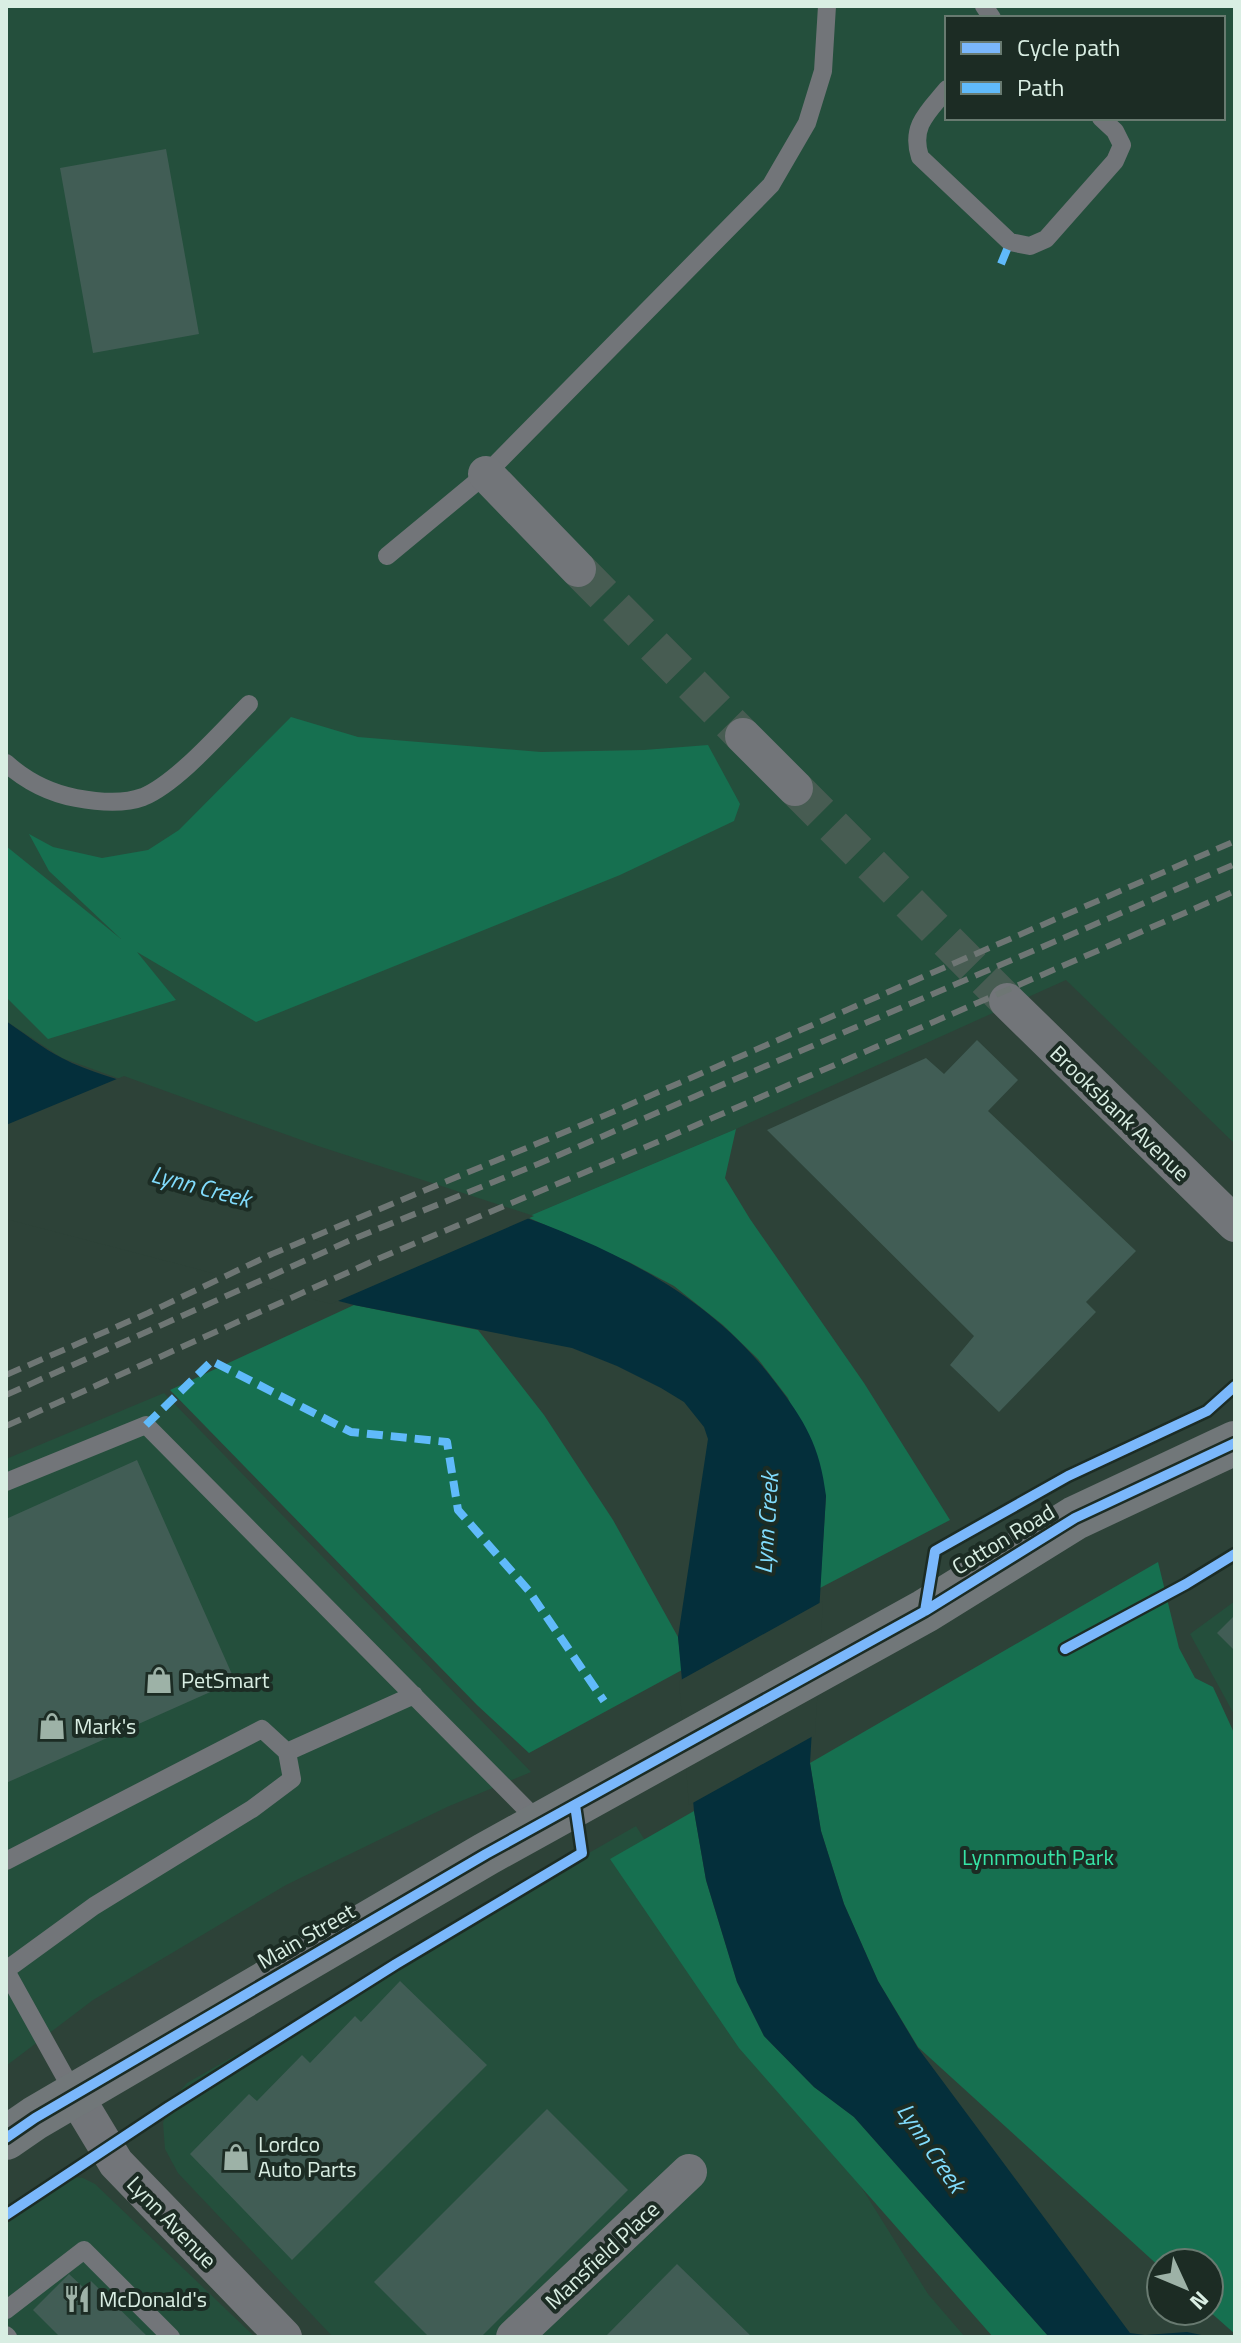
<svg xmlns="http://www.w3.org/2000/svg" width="1241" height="2343" font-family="'Titillium Web',sans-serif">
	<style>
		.built { fill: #244f3c; fill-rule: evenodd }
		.green { fill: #167050 }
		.water { fill: #042f3b }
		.pier { fill: #2d4238 }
		.building { fill: #415d55 }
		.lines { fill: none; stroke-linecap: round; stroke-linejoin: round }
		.minor-tunnel { stroke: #475c52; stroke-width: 36; stroke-dasharray: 36 18; stroke-linecap: butt }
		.service { stroke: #727579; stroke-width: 18 }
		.minor { stroke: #727579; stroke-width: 36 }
		.secondary { stroke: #717779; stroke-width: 44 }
		.rail { stroke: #6e7674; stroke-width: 6; stroke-dasharray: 16 8; stroke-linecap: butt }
		.quiet { stroke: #60bafa; stroke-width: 8; stroke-dasharray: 16 8; stroke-linecap: butt }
		.cycleway-casing { stroke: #1c2c24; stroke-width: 15 }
		.cycleway { stroke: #7ab7fb; stroke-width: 10 }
		.labels { text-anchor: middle; stroke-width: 8; stroke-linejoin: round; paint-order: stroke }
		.street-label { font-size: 22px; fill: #d9eee3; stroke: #1c2c24 }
		.poi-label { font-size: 22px; fill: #d9eee3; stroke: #1c2c24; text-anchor: start }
		.park-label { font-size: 22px; fill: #36e5a6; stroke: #1c2c24 }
		.water-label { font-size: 24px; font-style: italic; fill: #81dcfd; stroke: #1c2c24 }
	</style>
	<rect width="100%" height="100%" fill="#2d4238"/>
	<!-- built -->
	<path class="built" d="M6 6H1235V1144L1066 980 736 1129 527 1217 317 1150 62 1058 6 1021ZM947 18H1223V118H947Z
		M164 1393 531 1772 447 1807 286 1885 93 2000 6 2066V1459Z
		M1235 1601V1716L1190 1634Z
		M636 1826 928 2294 965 2337H333L178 2173 165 2149 163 2123 171 2101 187 2083Z
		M65 2176 83 2178 95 2184 255 2337H6V2208L47 2180Z"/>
	<!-- green -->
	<path class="green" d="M291 717 358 737 541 752 644 750 708 745 740 804 734 821 620 875 256 1022 137 952 176 1000 48 1039 6 997V846L121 939 49 871 29 834 53 847 102 858 148 850 179 830Z
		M736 1129 725 1178 750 1219 864 1383 950 1520 820 1588 826 1496 788 1398 758 1359 723 1325 674 1286 629 1262 527 1217Z
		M354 1305 478 1330 544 1415 613 1520 678 1637 682 1670 529 1753 477 1705 170 1390Z
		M1158 1562 1179 1648 1195 1678 1213 1687 1235 1735V2334L1209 2311V2263H1161V2268L918 2047 878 1981 844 1904 821 1831 810 1763Z
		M694 1811 706 1880 737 1982 764 2036 814 2087 854 2117 1049 2337H993L739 2048 610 1859Z"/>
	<!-- water -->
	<path class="water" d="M6 1021C24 1033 42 1048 62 1058 88 1072 119 1079 147 1089 214 1113 280 1138 347 1160 499 1209 674 1248 775 1382 805 1421 820 1446 826 1496L810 1763 821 1831 844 1904 878 1981 918 2048 1130 2333 1145 2335 1187 2332 1211 2337H1049L854 2117 814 2087 764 2036 737 1982 706 1880 694 1811 678 1637 708 1439 704 1427 684 1402 661 1388 617 1366 572 1348 354 1305 6 1215Z"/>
	<!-- pier -->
	<path class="pier" d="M124 1076 318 1146 534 1216 331 1304 6 1219V1125Z
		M823 1601 815 1735 689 1805 679 1681Z"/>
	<!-- building -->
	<path class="building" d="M166 149 199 334 93 353 60 168Z
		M977 1040 1018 1080 988 1111 1136 1251 1086 1302 1096 1312 999 1412 950 1365 974 1336 767 1130 926 1058 944 1074Z
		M137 1460 235 1681 6 1783V1519Z
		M1235 1615V1651L1217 1633Z
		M400 1981 487 2065 292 2260 190 2154 249 2094 257 2101 302 2055 310 2063 355 2016 361 2022Z
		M547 2109 628 2190 481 2337H429L374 2282Z
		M677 2264 752 2337H605Z
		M69 2274 84 2288 91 2281 148 2337H60L33 2310Z"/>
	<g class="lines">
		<!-- minor-tunnel -->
		<path class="minor-tunnel" d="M578 569 743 736
			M795 788 1007 1001"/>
		<!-- service -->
		<path class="service" d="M984 6 992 18
			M947 89C928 112 910 126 920 157L1010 242 1030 246 1046 239 1115 161 1122 145 1115 131 1101 118
			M387 556 486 474 771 185 807 123 823 71 827 6
			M6 763C26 781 50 793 76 798 97 802 122 805 143 797 177 783 222 731 249 704
			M6 1482 146 1425 541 1824
			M287 1752 414 1695
			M6 1861 262 1729 287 1752 292 1779 252 1809 94 1906 6 1970
			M6 1971 75 2095
			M6 2310 84 2250 171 2337
			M6 2335 8 2337"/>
		<!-- minor -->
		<path class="minor" d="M486 474 578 569
			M743 736 795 788
			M1007 1001 1235 1224
			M75 2095 116 2163 284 2337
			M514 2337 689 2172"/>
		<!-- secondary -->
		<path class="secondary" d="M6 2138 35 2118 486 1854 925 1611 1075 1518 1235 1443"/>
		<!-- rail -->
		<path class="rail" d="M6 1375 148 1313 272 1254 608 1114 1235 841
			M6 1395 353 1239 538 1164 1235 864
			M6 1426 380 1258 655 1143 1235 891"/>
		<!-- quiet -->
		<path class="quiet" d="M1001 264 1010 242
			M146 1425 212 1361 351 1432 447 1442 458 1510 529 1591 604 1701"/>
		<!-- cycleway casing -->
		<g class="cycleway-casing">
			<path id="cycleway" d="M925 1611 935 1551 1068 1476 1207 1411 1235 1386
				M1065 1649 1186 1584 1235 1554
				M6 2138 35 2118 486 1854 925 1611 1075 1518 1235 1443
				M6 2215 169 2107 396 1964 582 1853 575 1805"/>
		</g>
		<!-- cycleway -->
		<use href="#cycleway" class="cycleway"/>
	</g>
	<!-- icons -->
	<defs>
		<g id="shop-bare" transform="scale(2.16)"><path d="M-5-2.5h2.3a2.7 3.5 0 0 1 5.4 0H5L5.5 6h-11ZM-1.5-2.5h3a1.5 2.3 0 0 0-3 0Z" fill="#9db2a7" stroke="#1c2c24" stroke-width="2.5" paint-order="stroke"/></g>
		<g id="restaurant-bare" transform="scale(2.16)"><path d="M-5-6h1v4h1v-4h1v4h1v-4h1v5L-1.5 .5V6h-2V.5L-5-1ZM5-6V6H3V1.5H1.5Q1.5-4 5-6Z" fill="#9db2a7" stroke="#1c2c24" stroke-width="2.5" paint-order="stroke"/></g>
	</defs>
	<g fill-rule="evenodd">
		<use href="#shop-bare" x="159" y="1680"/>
		<use href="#shop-bare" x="52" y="1726"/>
		<use href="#shop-bare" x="236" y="2157"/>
		<use href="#restaurant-bare" x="77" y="2299"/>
	</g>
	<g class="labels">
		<!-- street labels -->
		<g class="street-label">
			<text transform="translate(1120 1113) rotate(44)" y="8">Brooksbank Avenue</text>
			<text transform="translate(1003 1539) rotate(-31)" y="8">Cotton Road</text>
			<text transform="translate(306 1936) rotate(-30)" y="8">Main Street</text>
			<text transform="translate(172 2222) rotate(46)" y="8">Lynn Avenue</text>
			<text transform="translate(602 2255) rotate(-43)" y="8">Mansfield Place</text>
		</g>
		<!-- poi labels -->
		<g class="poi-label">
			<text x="181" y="1688">PetSmart</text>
			<text x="74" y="1734">Mark's</text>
			<text x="258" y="2152">Lordco<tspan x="258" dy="25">Auto Parts</tspan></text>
			<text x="99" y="2307">McDonald's</text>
		</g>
		<!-- park labels -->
		<g class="park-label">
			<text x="1038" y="1865">Lynnmouth Park</text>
		</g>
		<!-- water labels -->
		<g class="water-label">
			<text transform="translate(201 1187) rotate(15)" y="8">Lynn Creek</text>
			<text transform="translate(767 1523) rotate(-86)" y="8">Lynn Creek</text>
			<text transform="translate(931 2148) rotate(56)" y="8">Lynn Creek</text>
		</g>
	</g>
	<!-- border -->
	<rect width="1241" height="2343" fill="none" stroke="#d9eee3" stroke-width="16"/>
	<!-- legend -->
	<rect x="945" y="16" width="280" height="104" fill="#1c2c24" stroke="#687a70" stroke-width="2"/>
	<rect x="961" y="42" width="40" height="12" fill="#7ab7fb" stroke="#687a70" stroke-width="2"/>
	<text x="1017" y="56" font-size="24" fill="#d9eee3">Cycle path</text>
	<rect x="961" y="82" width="40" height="12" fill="#60bafa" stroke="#687a70" stroke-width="2"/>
	<text x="1017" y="96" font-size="24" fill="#d9eee3">Path</text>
	<!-- north arrow -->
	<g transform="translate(1185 2287) rotate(134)"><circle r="38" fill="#1c2c24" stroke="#687a70" stroke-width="2"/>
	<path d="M0-6L14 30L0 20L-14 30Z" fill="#9db2a7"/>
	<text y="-12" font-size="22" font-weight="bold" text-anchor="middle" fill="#d9eee3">N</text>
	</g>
</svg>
